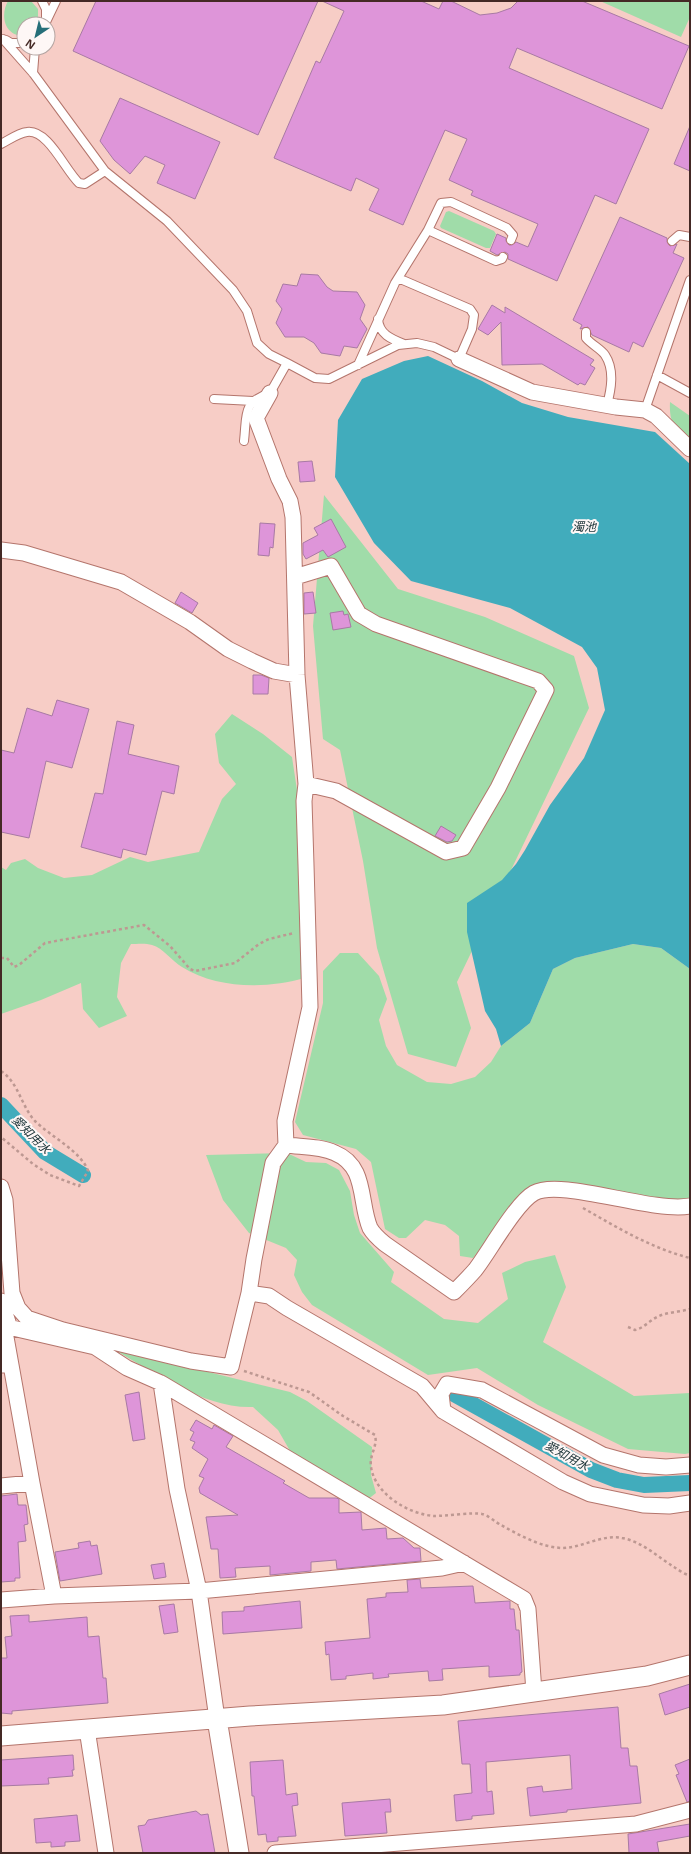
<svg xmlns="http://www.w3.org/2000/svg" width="691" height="1854" font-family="'Open Sans','Noto Sans JP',sans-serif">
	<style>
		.green { fill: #a0dca9 }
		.water { fill: #41acbc }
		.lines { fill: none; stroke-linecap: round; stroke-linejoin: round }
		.canal { stroke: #41acbc; stroke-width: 16 }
		.building { fill: #de95d9; stroke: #a87aa4 }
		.service-casing { stroke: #b4756c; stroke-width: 10 }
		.minor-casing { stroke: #b4756c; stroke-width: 17 }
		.tertiary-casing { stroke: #b4756c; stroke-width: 21 }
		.path { stroke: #bd9892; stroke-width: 2.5; stroke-dasharray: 3 3; stroke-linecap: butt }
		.service { stroke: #fff; stroke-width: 8 }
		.minor { stroke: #fff; stroke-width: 15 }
		.tertiary { stroke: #fff; stroke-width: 19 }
		.labels { text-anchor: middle; stroke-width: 4; stroke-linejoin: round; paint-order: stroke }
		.water-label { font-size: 12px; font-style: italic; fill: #183034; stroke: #fef7f6 }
	</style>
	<rect width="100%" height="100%" fill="#f7cdc6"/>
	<!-- green -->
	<path class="green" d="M8 1H31L38 9V24H24V36C4 36 0 15 8 1Z
		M600 1H690V17L681 37Z
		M449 211 494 231 496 234 490 248H486L441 228 440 226 446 212Z
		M670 402 690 416V443C675 428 669 424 670 402Z
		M324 495 398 589 485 617 574 656 589 708 457 982 471 1028 456 1067 408 1054 377 948 363 861 340 750 323 739 313 626Z
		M232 714 263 734 292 757 302 823 305 978C266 989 217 989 182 967 172 961 163 948 152 945 146 943 137 944 131 944L121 963 117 997 127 1016 99 1028 83 1009 81 983 41 1000 1 1014V867L6 870 11 863 25 859 38 868 64 878 92 875 130 857 148 862 199 852 222 799 236 784 219 763 215 734Z
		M633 944 661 948 690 969V1200H658L560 1183 545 1182 522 1194 473 1258 460 1256 459 1236 445 1225 425 1220 406 1238H399L385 1229 371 1162 356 1149 303 1135 295 1122 323 1003V971L340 953H358L379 976 387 999 379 1020 386 1046 397 1065 427 1082 451 1084 475 1077 491 1062 501 1046 530 1023 553 969 575 958Z
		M287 1153 306 1162 326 1163 339 1170 350 1191 354 1215 360 1233 394 1272 391 1282 444 1319 478 1323 508 1299 502 1273 525 1262 555 1255 566 1287 543 1342 634 1396 690 1393V1453L685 1454 628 1449 538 1405 477 1368 428 1375 312 1305 302 1292 294 1275 297 1260 286 1248 249 1233 223 1200 206 1155Z
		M111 1348 290 1392 307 1401 372 1447 371 1475 376 1493 367 1500 293 1456 278 1430 253 1407C204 1409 153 1371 111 1348Z"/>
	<!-- water -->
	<path class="water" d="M428 356 482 381 522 403 568 417 655 432 690 464V969L661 948 633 944 575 958 553 969 530 1023 501 1046 496 1029 485 1011 467 932V903L502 880 516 864 525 850 550 805 584 758 605 710 597 668 582 647 510 608 411 581 374 543 335 477 338 420 362 379 404 361Z"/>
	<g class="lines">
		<!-- canal -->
		<path class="canal" d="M1 1105 45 1152 83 1175
			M454 1394 591 1470 617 1480 644 1485 690 1483"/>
	</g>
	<!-- building -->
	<path class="building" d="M96 1H318L258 135 73 51Z
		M322 1H421L439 9 443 1H451L480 15 497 13 511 8 518 1H582L689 46 662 109 517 48 509 68 649 129 616 204 595 195 557 281 508 259V254L505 252 497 255 490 251 497 234 506 238V241L509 245H512L516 242 528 247 538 224 471 195 473 191 449 180 467 139 445 130 403 225 369 210 379 189 356 178 351 191 274 158 316 61 320 63 344 11Z
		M120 98 220 142 195 199 157 183 165 165 145 156 130 174 114 160 100 141Z
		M690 126V171L674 164Z
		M620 217 667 238V242L670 246 677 244 673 253 684 258 643 347 633 342 629 352 592 335 588 327 580 329 582 325 573 320Z
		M301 274 318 275 327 287 333 291 357 292 365 305 360 319 367 329 357 348 344 346 340 356 321 353 314 343 304 337H285L276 323 282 309 276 301 283 284 297 286Z
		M492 305 505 313V307L594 360 590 365 595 368 585 385 580 383 578 385 542 364 502 365 501 322 488 335 478 329Z
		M312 461 315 481 300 482 298 462Z
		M331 519 346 547 328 557 323 550 306 559 303 554V543L318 535 314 528Z
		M260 523 275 524 273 548 270 547 269 556 258 555Z
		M181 592 198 603 192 613 175 603Z
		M313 592 316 613 304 614V593Z
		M343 611 344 615 348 614 351 627 333 630 330 613Z
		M253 675H261L269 678 268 694H253Z
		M57 700 89 709 72 768 46 761 29 838 1 832V750L14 753 27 708 52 716Z
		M117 721 134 725 128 754 179 766 174 794 162 791 146 855 123 849 121 858 81 847 95 793 103 794Z
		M441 826 456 835 452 841 447 842 435 836Z
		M139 1392 145 1439 133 1441 125 1395Z
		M196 1420 212 1429 214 1425 233 1436 226 1447 285 1481 283 1483 309 1498H336L339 1499V1513L361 1512 362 1530 386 1528 387 1539 403 1538 414 1548H420L421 1561 337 1569 336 1560 311 1562V1571L270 1575V1566L235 1568 236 1577 220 1578 218 1549H211L206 1517 238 1515 200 1493 199 1488 204 1478 199 1476 208 1459 192 1448 195 1442 190 1440 194 1432 190 1430Z
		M17 1494 18 1505H26L28 1524 24 1525 26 1541 18 1542 20 1578H15V1581L1 1582V1496Z
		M90 1541 91 1546 97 1545 102 1574 60 1581 55 1552 79 1548 78 1543Z
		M164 1563 166 1577 154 1579 151 1565Z
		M420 1579 421 1588 473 1586 475 1603 510 1601V1609H514L516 1630H519L522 1672 520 1673V1675L489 1677V1666L442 1669 443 1680 429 1681 428 1671 388 1674 389 1677 373 1679V1673L346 1676V1679L331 1680 329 1654 326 1655 325 1642 370 1638 367 1599 386 1597V1593L408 1592 407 1580Z
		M300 1601 302 1628 223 1634 222 1612 244 1611V1607Z
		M174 1604 178 1632 164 1634 159 1606Z
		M29 1615V1622L87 1617 88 1637 99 1636 103 1678H106L108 1703 12 1711V1714L1 1713V1658H7L5 1637 12 1636 10 1616Z
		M690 1684V1707L665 1715 659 1694Z
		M618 1707 621 1748H628L630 1766H637L641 1803 567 1810V1812L530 1816 527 1788 542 1786 543 1792 572 1789 570 1755 486 1762 487 1792 492 1791 494 1814 472 1816V1819L456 1821 454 1795 472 1793 470 1764H462L458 1721Z
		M73 1755 74 1770H72L73 1776 48 1778 49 1784 1 1786V1760Z
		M690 1759V1801L687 1802 676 1775 679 1774 675 1765Z
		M283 1760 286 1795 297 1793 298 1805 292 1806 296 1836 278 1837V1841L267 1842 266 1834 258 1835 254 1796H252L250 1762Z
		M390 1799 391 1812H385L387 1833 345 1836 342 1803Z
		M196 1811 201 1815 208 1814 215 1853H143L138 1826 145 1825 148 1820Z
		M77 1815 80 1841 65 1842V1846L51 1847V1842L36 1843 34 1819Z
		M690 1824V1836L657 1842 659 1853H629L628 1834Z"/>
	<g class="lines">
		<!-- service casing -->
		<g class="service-casing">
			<path id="service" d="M42 1 46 9V19
				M45 24 56 1
				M3 39 33 73 105 171 167 221 233 290 247 311 257 343 269 354 287 363 270 393C242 402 247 415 244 441
				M6 40 11 43H24
				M33 73 35 48
				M1 144C9 140 18 133 27 132 48 129 65 170 79 183L85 184 105 171
				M428 230 496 261 502 259 503 257
				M672 241 679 235 690 237
				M378 319C379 334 391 339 404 344
				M586 332V338C592 345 601 349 605 355 615 370 611 390 607 405
				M287 363 315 378 329 379 398 345 417 343 434 347 459 359 472 329 474 315 470 309 398 278
				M358 365 395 283 428 230 441 203 451 202 507 228 513 235 511 240
				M657 375 690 393
				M214 399 253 401
				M645 410 690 280"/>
		</g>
		<!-- minor casing -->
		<g class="minor-casing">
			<path id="minor" d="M459 359 532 392 616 407 645 410 656 416 690 449
				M1 550 24 553 121 582 190 622 228 649 252 661 274 671 297 675
				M295 577 331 566 359 614 376 624 538 681 546 690 498 788 463 848 446 852 336 791 306 784
				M286 1145C302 1147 320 1146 335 1153 367 1166 359 1202 370 1228 374 1235 379 1239 385 1244L454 1292C461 1285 468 1278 475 1270 489 1252 516 1203 534 1193 561 1178 651 1213 690 1206
				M1 1187 5 1200 12 1293 18 1308 27 1318 63 1330 191 1361 231 1367 249 1293 254 1259 273 1163 286 1145 285 1121 310 1007 306 865 304 801 306 784 297 675 293 517 290 501 279 479 256 418 270 393
				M249 1293 269 1296 287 1308 422 1386 443 1411 563 1482 590 1494 643 1505 669 1506 690 1503
				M1 1301 10 1328
				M1 1365H11L32 1483 54 1596
				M11 1365 4 1326 95 1347 127 1368 161 1383 524 1599 528 1609 534 1692
				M161 1383 177 1489 199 1591 217 1719
				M443 1411 441 1394 447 1384 482 1390 603 1455 639 1465 666 1467 690 1465
				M1 1486 32 1483
				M1 1600 54 1596 199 1591 442 1568 464 1563
				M87 1729 106 1853
				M275 1853 636 1824 690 1810"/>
		</g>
		<!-- tertiary casing -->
		<g class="tertiary-casing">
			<path id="tertiary" d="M217 1719 239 1853
				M1 1736 250 1716 443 1705 647 1676 690 1665"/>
		</g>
		<!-- path -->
		<path class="path" d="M1 958H7L14 967 19 965 45 943 144 925 170 946 190 969 195 971 235 963 259 944 269 939 294 933
			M1 1071C19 1083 21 1106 35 1121 50 1136 82 1152 88 1171L79 1186 50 1175 33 1164 1 1137
			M583 1208C618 1228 651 1248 690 1258
			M628 1327 635 1330C644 1328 650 1320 659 1316 668 1312 680 1312 690 1309
			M244 1371 309 1392 343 1416 375 1435C378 1446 369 1455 371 1467 375 1494 408 1514 434 1516 446 1516 473 1512 482 1514 488 1515 495 1522 501 1525 519 1535 540 1547 562 1548 582 1548 602 1534 622 1538 641 1541 658 1557 674 1567 679 1570 685 1575 690 1575"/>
		<!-- service -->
		<use href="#service" class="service"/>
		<!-- minor -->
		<use href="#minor" class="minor"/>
		<!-- tertiary -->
		<use href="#tertiary" class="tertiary"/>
	</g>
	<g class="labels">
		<!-- water labels -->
		<g class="water-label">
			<text x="584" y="531">濁池</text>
			<text transform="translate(31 1135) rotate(45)" y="4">愛知用水</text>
			<text transform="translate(567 1456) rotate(29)" y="4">愛知用水</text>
		</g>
	</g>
	<!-- border -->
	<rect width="691" height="1854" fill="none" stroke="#442925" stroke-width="4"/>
	<!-- north arrow -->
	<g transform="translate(36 36) rotate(215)"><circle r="19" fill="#fef7f6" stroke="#b4a5a2"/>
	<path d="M0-3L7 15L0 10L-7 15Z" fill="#266f79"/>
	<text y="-6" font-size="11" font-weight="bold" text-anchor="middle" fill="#442925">N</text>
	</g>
</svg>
